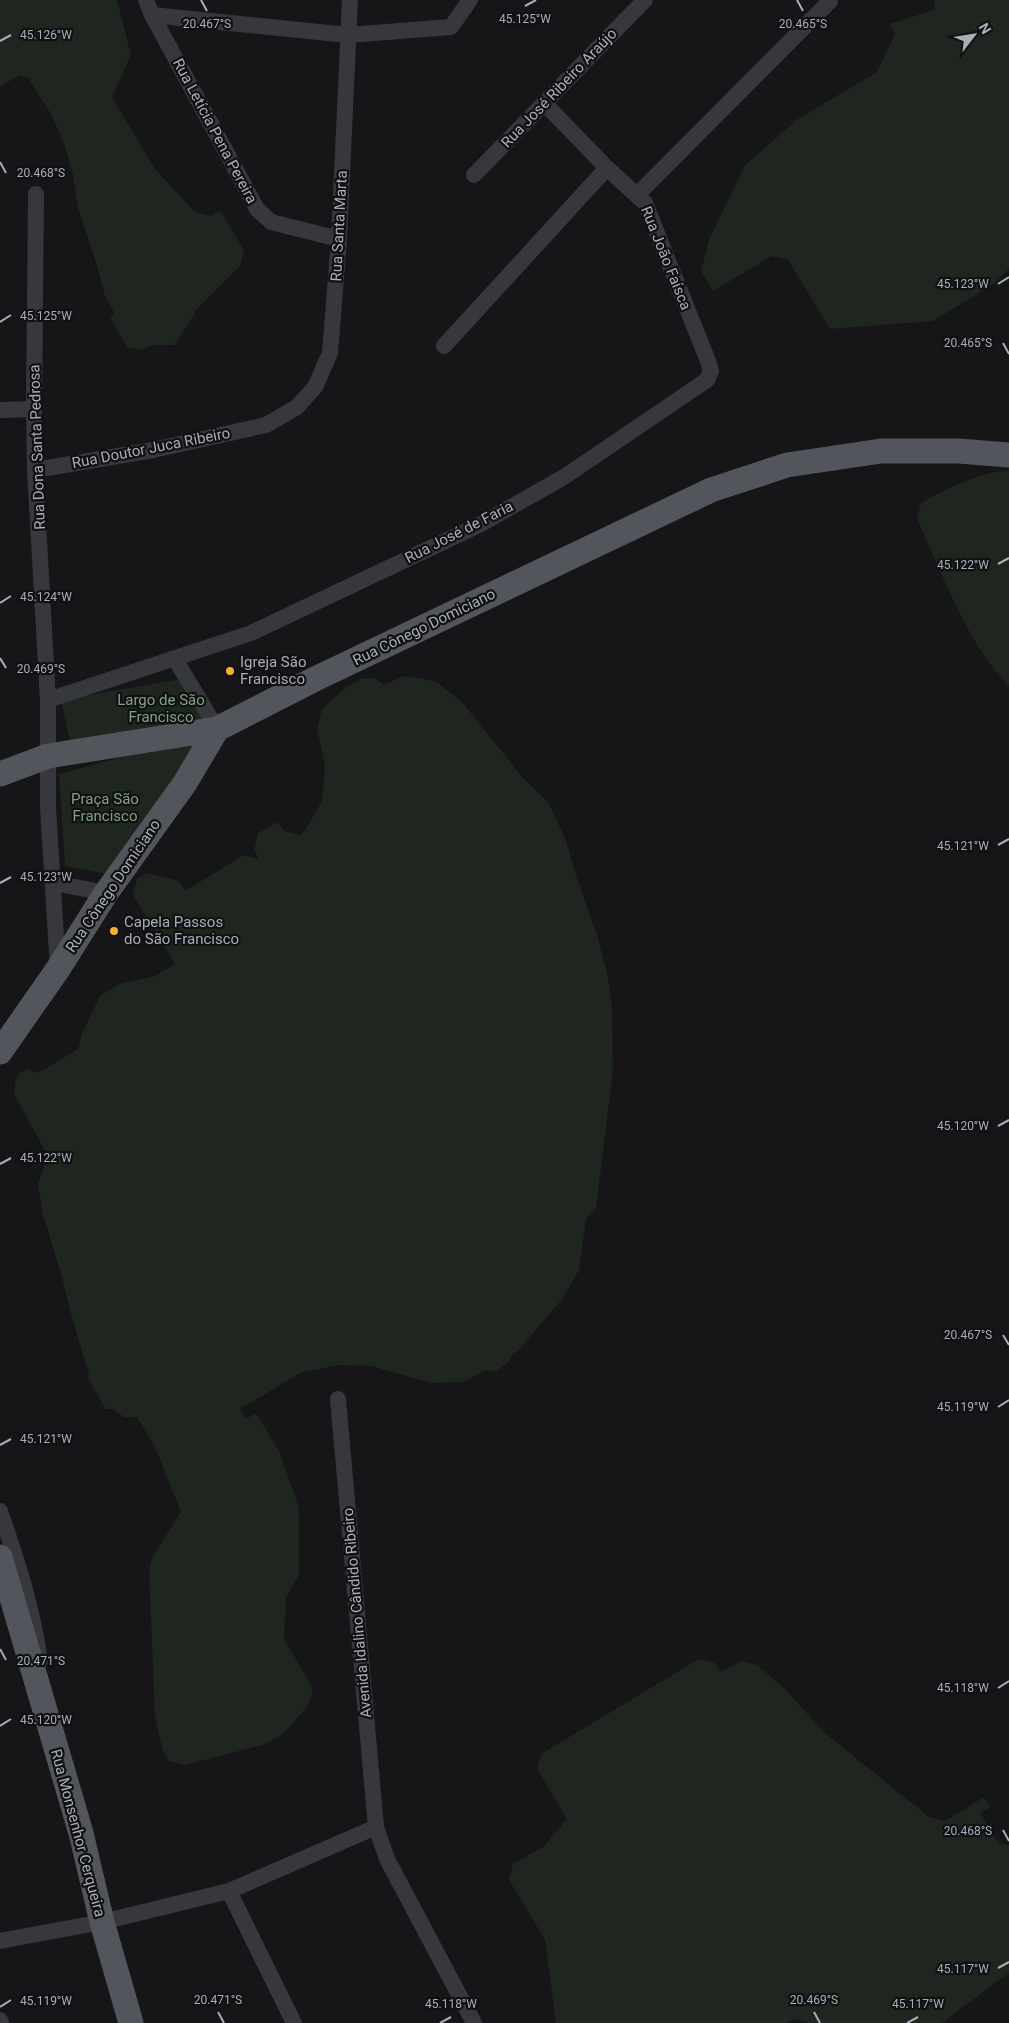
<svg xmlns="http://www.w3.org/2000/svg" width="1009" height="2023" font-family="Roboto,sans-serif">
	<style>
		.green { fill: #1e261f }
		.lines { fill: none; stroke-linecap: round; stroke-linejoin: round }
		.street { stroke: #37383d; stroke-width: 16 }
		.primary { stroke: #53555c; stroke-width: 25 }
		.ticks { fill: none; stroke: #a8adb8; stroke-width: 2 }
		.poi-dot { fill: #f2b134; stroke: #111113; stroke-width: 2 }
		.labels { text-anchor: middle; stroke-width: 4.5; stroke-linejoin: round; paint-order: stroke }
		.street-label { font-size: 15px; fill: #a8adb8; stroke: #111113 }
		.poi-label { font-size: 15px; fill: #a8adb8; stroke: #111113; text-anchor: start }
		.park-label { font-size: 15px; fill: #7fa381; stroke: #111113 }
		.ticks-label { font-size: 12px; text-anchor: middle; fill: #a8adb8; stroke: #111113; stroke-width: 4.5; stroke-linejoin: round; paint-order: stroke }
	</style>
	<rect width="100%" height="100%" fill="#161618"/>
	<!-- green -->
	<path class="green" d="M0 0H117L131 55 112 97 155 169 195 212 211 216 220 210 244 250 240 266 195 311 193 317 174 345H152L143 350 127 347 110 317 115 314 105 296 97 266 78 208 73 175 64 143 51 114 28 78 19 75 0 87Z
		M935 0H1009V269L992 285 933 321 830 329 788 260 772 256 713 291 701 271 709 240 745 165 798 119 877 72 895 34 889 24 934 10Z
		M1009 470V686C968 646 941 571 917 519L921 503C947 488 979 473 1009 470Z
		M403 676 435 681 461 701 523 778 549 803 566 841 576 875 598 938 607 972 612 1008 613 1070 596 1208 586 1219 579 1270 562 1299 518 1351 511 1355 510 1360 496 1372 486 1370 463 1382 432 1383 371 1366 339 1365 302 1372 240 1409 246 1419 256 1413 280 1453 299 1508V1575L286 1597 284 1639 313 1688 309 1704 285 1732 266 1744 185 1765 169 1761 163 1751 155 1716 149 1571 153 1556 181 1512 155 1447 137 1417H124L113 1409H106L88 1379 89 1375 69 1307 62 1277 43 1214 38 1183 48 1156 15 1096V1084L18 1074 27 1069 38 1073 78 1049 82 1033 100 996 119 984 155 976 175 964 133 895 137 879 147 873 179 881 185 891 244 855 259 859 254 849 258 833 278 822 284 831 300 835 306 829 322 801 325 766 317 729 322 709 344 689 360 679 374 678 384 685Z
		M181 679 209 727 72 750 61 700Z
		M203 735 108 874 65 866 59 774Z
		M699 1659 715 1663 721 1672 741 1661 757 1665 784 1688 824 1732 929 1817 945 1821 984 1797 990 1807 980 1813 998 1843 1009 1845V1973L942 2023H810L794 2019 787 2023H556L545 1940 509 1880 513 1864 543 1847 567 1819 537 1769 541 1754Z"/>
	<g class="lines">
		<!-- street -->
		<path class="street" d="M146 0 152 15 257 209 271 222 339 239
			M152 15 348 35 451 27 470 0
			M474 175 645 0
			M36 194 34 409 35 470 48 700V808L58 969
			M637 195 830 1
			M444 346 607 168
			M0 410 34 409
			M35 470 153 450 266 425 297 407 315 387 330 353 339 239 350 0
			M175 659 217 729
			M48 700 251 633 479 525 564 477 707 380 711 371 708 361 645 203 607 168 544 103
			M54 883 106 893
			M338 1399 376 1827 387 1859 474 2023
			M0 1511C17 1560 33 1610 40 1661
			M229 1891 294 2023
			M0 1941 102 1922 229 1891 376 1827
			M0 2020 1 2023"/>
		<!-- primary -->
		<path class="primary" d="M0 774 48 756 217 729
			M0 1052 58 969 106 893 185 783 217 729 315 679 711 490 787 465 881 451H959L1009 455
			M0 1557 81 1833 102 1922 131 2023"/>
	</g>
	<!-- ticks -->
	<path class="ticks" d="M201 0 207 11M797 0 803 11M525 6 536 0M0 41 11 35M0 162 6 173M998 284 1009 277M0 322 11 315M1003 343 1009 354M998 564 1009 558M0 603 11 596M0 658 6 668M998 845 1009 839M0 883 11 877M998 1126 1009 1120M0 1164 11 1158M1003 1335 1009 1345M998 1407 1009 1400M0 1445 11 1439M0 1649 6 1660M998 1688 1009 1681M0 1726 11 1719M1003 1830 1009 1841M998 1968 1009 1962M0 2007 11 2000M218 2012 224 2023M814 2012 820 2023M440 2023 451 2017M907 2023 918 2017"/>
	<!-- markers -->
	<g class="poi-dot">
		<circle cx="230" cy="671" r="5"/>
		<circle cx="114" cy="931" r="5"/>
	</g>
	<g class="labels">
		<!-- street labels -->
		<g class="street-label">
			<text transform="translate(559 88) rotate(-46)" y="5">Rua José Ribeiro Araújo</text>
			<text transform="translate(215 131) rotate(62)" y="5">Rua Letícia Pena Pereira</text>
			<text transform="translate(339 226) rotate(-87)" y="5">Rua Santa Marta</text>
			<text transform="translate(666 258) rotate(68)" y="5">Rua João Faísca</text>
			<text transform="translate(37 447) rotate(-92)" y="5">Rua Dona Santa Pedrosa</text>
			<text transform="translate(151 448) rotate(-11)" y="5">Rua Doutor Juca Ribeiro</text>
			<text transform="translate(459 532) rotate(-27)" y="5">Rua José de Faria</text>
			<text transform="translate(424 627) rotate(-26)" y="5">Rua Cônego Domiciano</text>
			<text transform="translate(113 886) rotate(-56)" y="5">Rua Cônego Domiciano</text>
			<text transform="translate(357 1613) rotate(-95)" y="5">Avenida Idalino Cândido Ribeiro</text>
			<text transform="translate(78 1833) rotate(75)" y="5">Rua Monsenhor Cerqueira</text>
		</g>
		<!-- poi labels -->
		<g class="poi-label">
			<text x="240" y="667">Igreja São<tspan x="240" dy="17">Francisco</tspan></text>
			<text x="124" y="927">Capela Passos<tspan x="124" dy="17">do São Francisco</tspan></text>
		</g>
		<!-- park labels -->
		<g class="park-label">
			<text x="161" y="705">Largo de São<tspan x="161" dy="17">Francisco</tspan></text>
			<text x="105" y="804">Praça São<tspan x="105" dy="17">Francisco</tspan></text>
		</g>
	</g>
	<g class="ticks-label">
		<text x="525" y="23">45.125°W</text>
		<text x="207" y="28">20.467°S</text>
		<text x="803" y="28">20.465°S</text>
		<text x="46" y="39">45.126°W</text>
		<text x="41" y="177">20.468°S</text>
		<text x="963" y="288">45.123°W</text>
		<text x="46" y="320">45.125°W</text>
		<text x="968" y="347">20.465°S</text>
		<text x="963" y="569">45.122°W</text>
		<text x="46" y="601">45.124°W</text>
		<text x="41" y="673">20.469°S</text>
		<text x="963" y="850">45.121°W</text>
		<text x="46" y="881">45.123°W</text>
		<text x="963" y="1130">45.120°W</text>
		<text x="46" y="1162">45.122°W</text>
		<text x="968" y="1339">20.467°S</text>
		<text x="963" y="1411">45.119°W</text>
		<text x="46" y="1443">45.121°W</text>
		<text x="41" y="1665">20.471°S</text>
		<text x="963" y="1692">45.118°W</text>
		<text x="46" y="1724">45.120°W</text>
		<text x="968" y="1835">20.468°S</text>
		<text x="963" y="1973">45.117°W</text>
		<text x="218" y="2004">20.471°S</text>
		<text x="814" y="2004">20.469°S</text>
		<text x="46" y="2005">45.119°W</text>
		<text x="451" y="2008">45.118°W</text>
		<text x="918" y="2008">45.117°W</text>
	</g>
	<!-- north arrow -->
	<g transform="translate(974 35) rotate(59)" stroke="#111113" stroke-width="4" paint-order="stroke">
	<path d="M0-4L9 19L0 12L-9 19Z" fill="#a8adb8"/>
	<text y="-8" font-size="14" font-weight="bold" text-anchor="middle" fill="#a8adb8">N</text>
	</g>
</svg>
